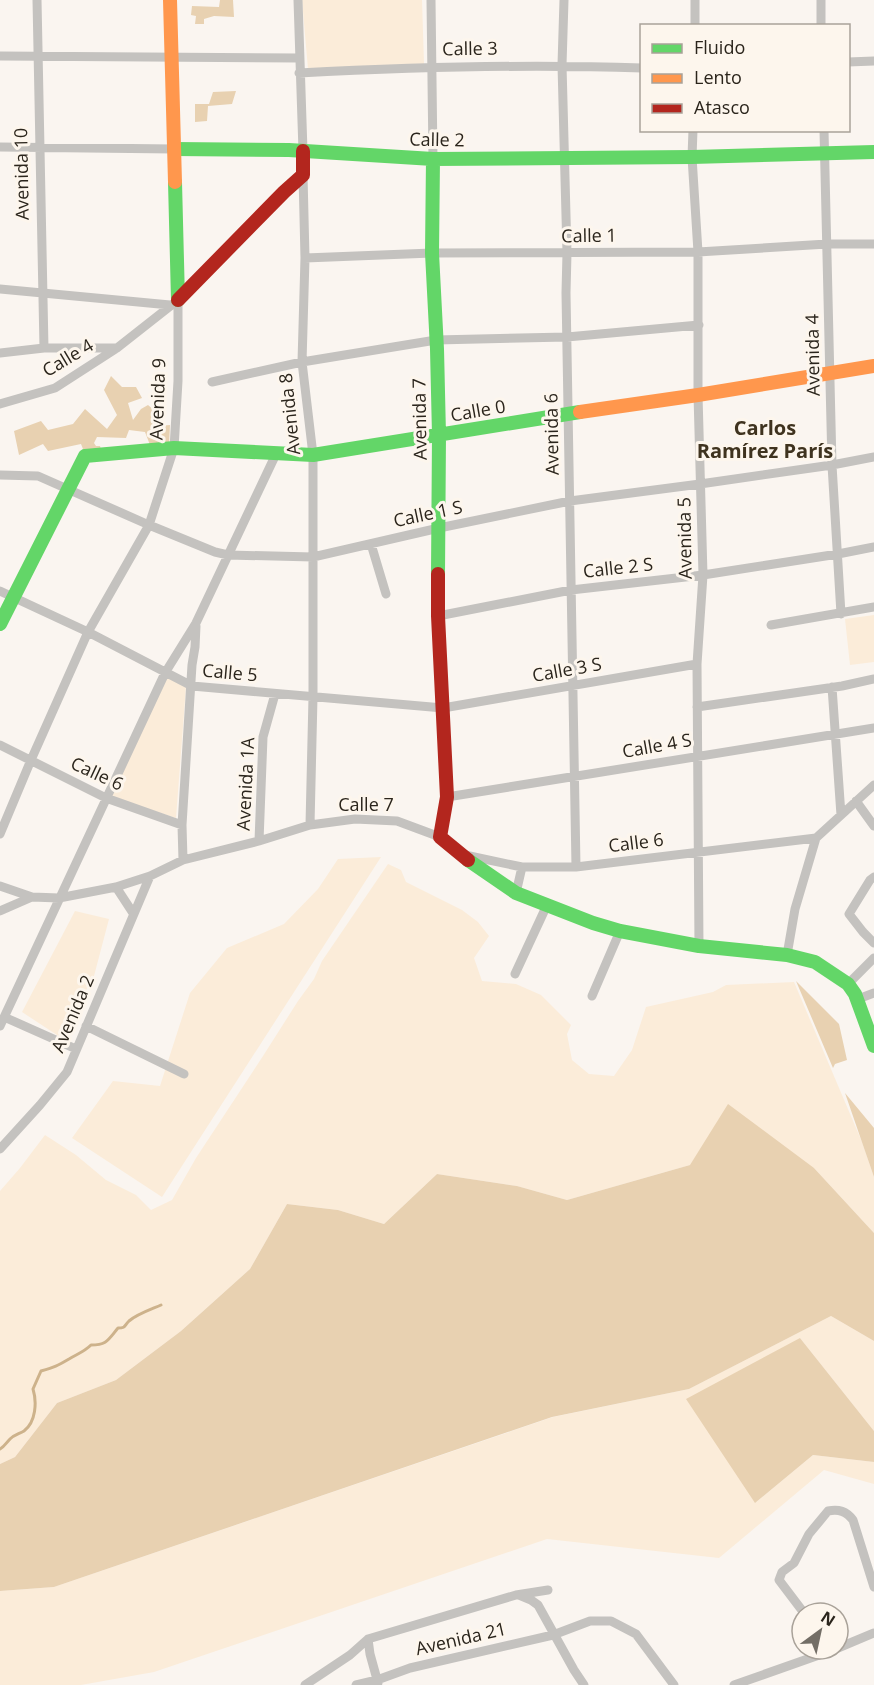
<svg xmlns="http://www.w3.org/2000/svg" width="874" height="1685" font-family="'Open Sans',sans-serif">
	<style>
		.green { fill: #fbecd9 }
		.forest { fill: #e8d1b1 }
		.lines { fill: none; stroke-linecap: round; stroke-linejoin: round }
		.stream { stroke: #cdb28b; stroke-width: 3 }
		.street { stroke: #c4c2bf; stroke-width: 9 }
		.fast { stroke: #63d668; stroke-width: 14 }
		.slow { stroke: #ff974d; stroke-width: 14 }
		.jam { stroke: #b3261e; stroke-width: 14 }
		.labels { text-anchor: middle; stroke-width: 6; stroke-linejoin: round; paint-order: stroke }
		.street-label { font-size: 18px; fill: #2b251c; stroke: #fdf6ed }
		.neighbourhood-label { font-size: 20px; font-weight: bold; fill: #3f331f; stroke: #fdf6ed }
	</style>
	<rect width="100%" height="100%" fill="#faf5f0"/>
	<!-- green -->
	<path class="green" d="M302 0H422L424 64 308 69Z
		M874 615V662L850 665 845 619Z
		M166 676 186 687 176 818 109 796Z
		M381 857 162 1197 72 1138 113 1081 160 1086 190 993 227 948 284 924 318 889 338 859Z
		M388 864 401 870 406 882 462 910 478 922 489 936 474 958 482 981 516 984 541 995 571 1025 567 1034 572 1060 589 1074 614 1076 632 1050 646 1007 713 992 726 985 794 982 862 1142 874 1177V1233L814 1168 690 1165 567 1200 517 1186 437 1174 384 1224 338 1210 287 1204 250 1269 181 1331 116 1380 57 1403 15 1457 0 1464V1191L20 1168 45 1135 76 1155 106 1180 136 1195 151 1210 172 1200 196 1158 263 1056 298 1001 314 979 322 961Z
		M75 911 109 919 94 976 60 1037 22 1012Z
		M831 1316 874 1341V1431L800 1338 755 1503 813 1455 874 1462V1484L824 1470 719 1558 547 1539 154 1672 81 1685H0V1591L54 1587 553 1417 689 1389Z"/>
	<!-- forest -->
	<path class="forest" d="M220 0H233L234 17 214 16 204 19V24H195L196 16 191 15 192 6 219 7Z
		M236 91 232 104 208 106 207 121 195 122V104H209L213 92Z
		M111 376 122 387H136L142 398 128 403 133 420 141 409 148 405 155 411 153 417 156 426 170 425 169 445H150L145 432 129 430 126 438 97 437 94 443 96 446H100L102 452 85 454 81 444 48 451 43 444 19 455 14 431 41 421 48 430 73 424 85 409 107 429 117 415 104 390Z
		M796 981 839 1024 847 1060 835 1064 833 1068Z
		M845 1093 874 1128V1177Z
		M728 1104 814 1168 874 1233V1341L831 1316 689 1389 552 1417 54 1587 0 1591V1464L15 1457 57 1403 116 1380 181 1331 250 1269 287 1204 338 1210 384 1224 437 1174 517 1186 567 1200 690 1165Z
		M800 1338 874 1431V1462L813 1455 755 1503 686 1399Z"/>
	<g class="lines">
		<!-- stream -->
		<path class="stream" d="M0 1449C5 1446 6 1443 10 1439 14 1435 19 1434 24 1431 36 1422 37 1402 33 1389L41 1371C55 1367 57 1366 69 1359 77 1354 84 1352 91 1345 107 1345 108 1340 118 1328 126 1328 124 1326 129 1321 137 1314 152 1309 161 1305"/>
		<!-- street -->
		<path class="street" d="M37 0 44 348
			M298 0 303 151
			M431 0 433 159
			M564 0 562 65 567 253 566 293 576 867
			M695 0V26
			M821 0V26
			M0 56 299 58
			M848 62 874 61
			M299 73C414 67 527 64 642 68
			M693 130 692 157 698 252V395L703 575 697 664 699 946
			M824 130 832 465 841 614
			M0 147 174 149
			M303 175 305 258 302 362 313 455V697L310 825
			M305 258 432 253 698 252 827 244H874
			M0 289 170 305
			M0 353 44 348H117
			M212 382 302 362 436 340 567 337 699 325
			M0 404 55 388 117 348 178 300
			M0 475 38 476 149 525 215 552 228 555 313 557 439 528 570 501 700 484 832 465 874 457
			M371 544 386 594
			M0 591 88 632 192 686 443 708 697 664
			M438 616 571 590 703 575 838 554 874 547
			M771 625 874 607
			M832 687 841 815
			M697 707 842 686 874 679
			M0 745 106 798 182 825
			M447 797 874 728
			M856 801 874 826
			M0 834 31 760 88 632 149 525 174 448 178 381V300
			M259 841 263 737 275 694
			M465 855 522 867H576L816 838
			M183 860 182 825 192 665 195 647 196 626
			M874 877 870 880 849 914 863 932 874 943
			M0 886 32 897 59 898 116 887 150 876 183 860 259 841 310 825 355 819 397 821 440 837
			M116 887 133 913
			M516 893 522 867
			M0 911 32 897
			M787 955 795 909 816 838 874 785
			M515 974 547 905
			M848 984 874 958
			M592 996 620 931
			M858 999 874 993
			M4 1017 76 1049
			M0 1026 165 673 196 623 276 454
			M86 1026 184 1074
			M0 1149 40 1105 67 1072 150 876
			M519 1595 531 1600 538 1605 574 1670 584 1685
			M804 1613 779 1580 782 1572 794 1563 809 1534 828 1511C839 1509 846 1511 853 1520L874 1587
			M368 1639 370 1654 378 1683
			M838 1648 874 1633
			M305 1685 350 1655 368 1639 516 1595 548 1590
			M356 1685 377 1680 410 1668 553 1635 590 1621H611L636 1634 674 1685
			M734 1685 836 1649"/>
		<!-- fast -->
		<path class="fast" d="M174 149 289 150 433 159 692 157 874 152
			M433 159 432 253 437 349 439 435 438 574
			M175 182 178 300
			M0 624 85 456 174 448 313 455 580 412
			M468 860 516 893 593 923 620 931 699 946 787 955 815 962 848 984 855 994 874 1046"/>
		<!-- slow -->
		<path class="slow" d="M170 0 175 182
			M580 412 698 395 874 366"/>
		<!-- jam -->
		<path class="jam" d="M178 300 284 192 303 175V151
			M438 574V616L447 797 440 837 468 860"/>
	</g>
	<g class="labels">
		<!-- street labels -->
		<g class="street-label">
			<text transform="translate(470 49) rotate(-1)" y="6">Calle 3</text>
			<text transform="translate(437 140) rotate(1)" y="6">Calle 2</text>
			<text transform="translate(22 174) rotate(-91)" y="6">Avenida 10</text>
			<text transform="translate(589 236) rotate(-1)" y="6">Calle 1</text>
			<text transform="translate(813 355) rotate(-91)" y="6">Avenida 4</text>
			<text transform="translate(68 358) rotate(-31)" y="6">Calle 4</text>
			<text transform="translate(158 399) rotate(-88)" y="6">Avenida 9</text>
			<text transform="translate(478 411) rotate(-10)" y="6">Calle 0</text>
			<text transform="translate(290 414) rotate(-96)" y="6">Avenida 8</text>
			<text transform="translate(420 419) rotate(-91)" y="6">Avenida 7</text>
			<text transform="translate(552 434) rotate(-91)" y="6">Avenida 6</text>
			<text transform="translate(428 514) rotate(-12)" y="6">Calle 1 S</text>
			<text transform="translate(685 538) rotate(-91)" y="6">Avenida 5</text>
			<text transform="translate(618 568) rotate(-6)" y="6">Calle 2 S</text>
			<text transform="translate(567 670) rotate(-10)" y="6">Calle 3 S</text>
			<text transform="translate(230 673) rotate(5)" y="6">Calle 5</text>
			<text transform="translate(657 746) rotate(-10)" y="6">Calle 4 S</text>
			<text transform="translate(97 774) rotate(25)" y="6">Calle 6</text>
			<text transform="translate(246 784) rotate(-87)" y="6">Avenida 1A</text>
			<text x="366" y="811">Calle 7</text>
			<text transform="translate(636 843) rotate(-7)" y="6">Calle 6</text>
			<text transform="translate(73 1014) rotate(-67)" y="6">Avenida 2</text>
			<text transform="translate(461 1639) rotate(-13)" y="6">Avenida 21</text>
		</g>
		<!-- neighbourhood labels -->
		<g class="neighbourhood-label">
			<text x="765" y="435">Carlos<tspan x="765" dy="23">Ramírez París</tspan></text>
		</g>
	</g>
	<!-- legend -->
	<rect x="640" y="24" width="210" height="108" fill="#fdf6ed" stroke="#a9a299" stroke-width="1.5"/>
	<rect x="652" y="44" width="30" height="9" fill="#63d668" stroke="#a9a299" stroke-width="1.5"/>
	<text x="694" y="54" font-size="18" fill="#2b251c">Fluido</text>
	<rect x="652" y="74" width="30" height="9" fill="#ff974d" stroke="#a9a299" stroke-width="1.5"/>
	<text x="694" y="84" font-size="18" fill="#2b251c">Lento</text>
	<rect x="652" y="104" width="30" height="9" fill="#b3261e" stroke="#a9a299" stroke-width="1.5"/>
	<text x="694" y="114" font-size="18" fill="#2b251c">Atasco</text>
	<!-- north arrow -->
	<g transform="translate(820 1631) rotate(33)"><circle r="28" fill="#fdf6ed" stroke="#a9a299" stroke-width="1.5"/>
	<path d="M0-4.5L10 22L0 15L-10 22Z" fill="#736e66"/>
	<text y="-9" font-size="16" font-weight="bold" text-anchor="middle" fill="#2b251c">N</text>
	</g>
</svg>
